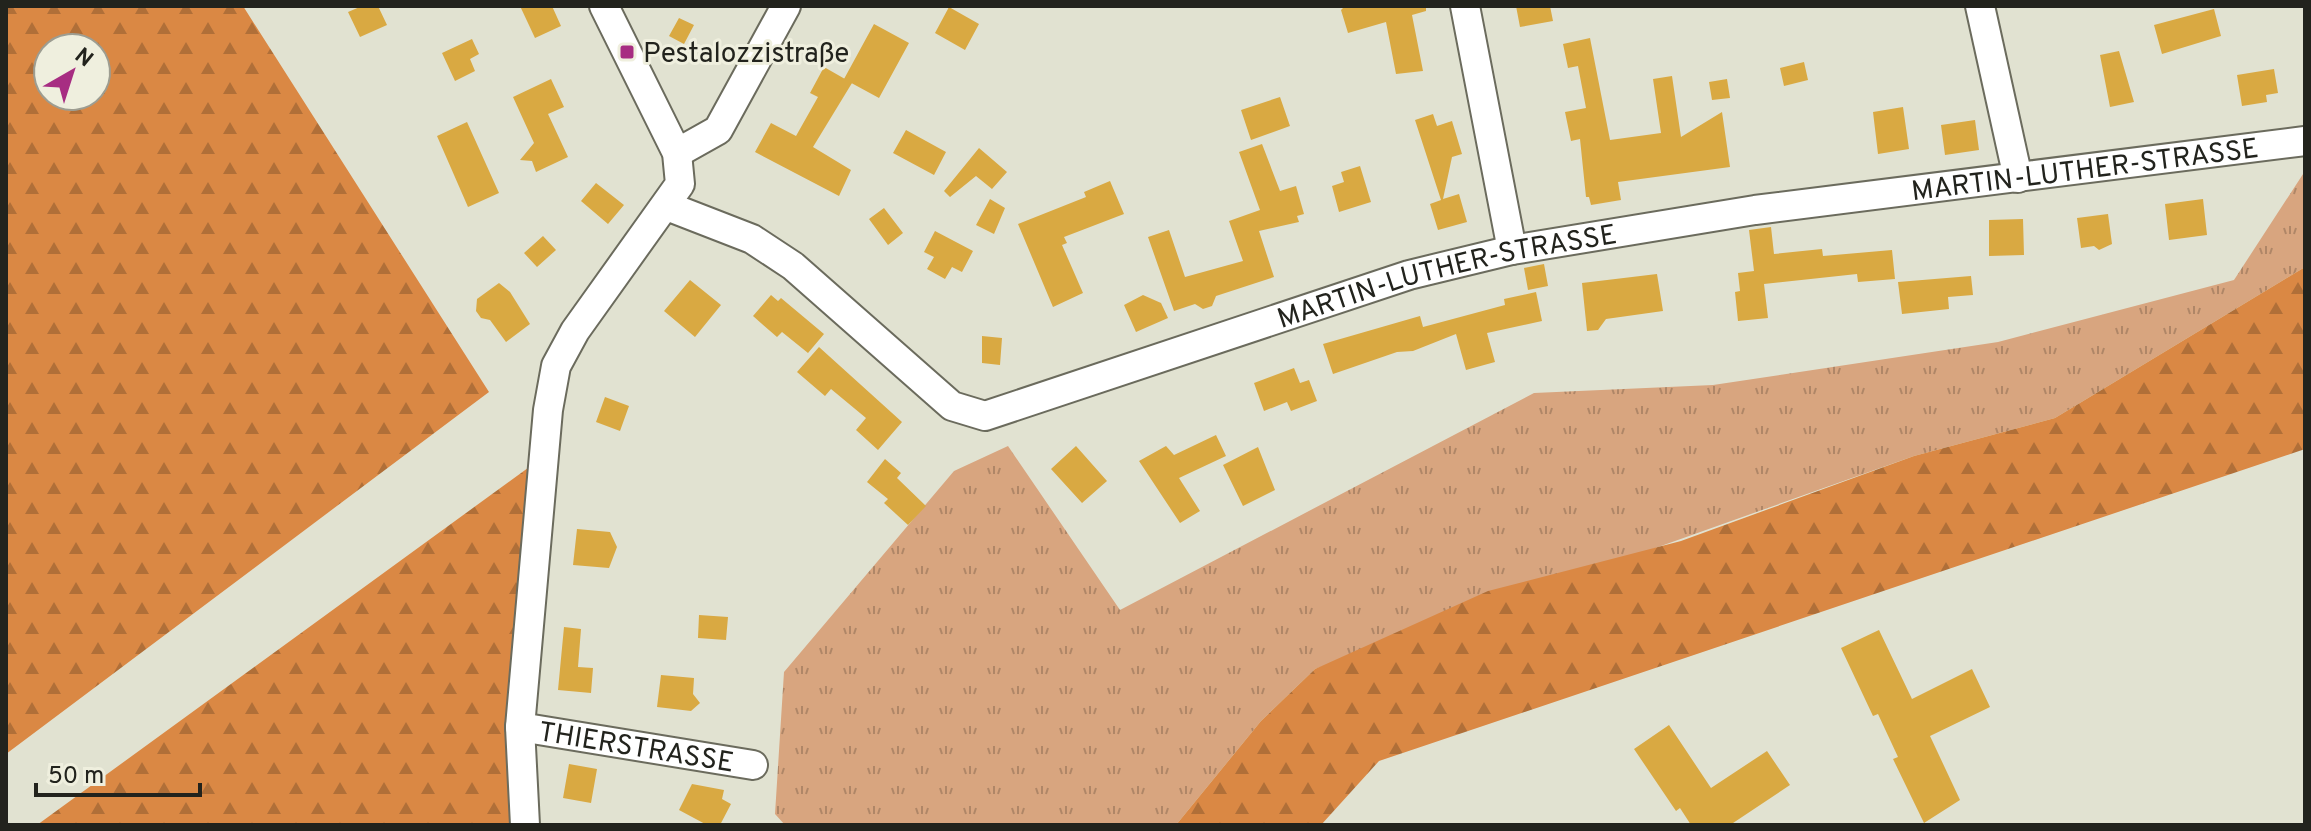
<svg xmlns="http://www.w3.org/2000/svg" width="2311" height="831" font-family="Overpass,sans-serif">
	<style>
		.grass { fill: url(#grass-tufts) }
		.forest { fill: url(#forest-firs); fill-rule: evenodd }
		.building { fill: #d9a942 }
		.lines { fill: none; stroke-linecap: round; stroke-linejoin: round }
		.minor-casing { stroke: #6b6b5d; stroke-width: 32 }
		.minor { stroke: #fff; stroke-width: 28 }
		.poi-dot { fill: #a72d82; stroke: #efefde; stroke-width: 3 }
		.labels { text-anchor: middle; stroke-width: 6; stroke-linejoin: round; paint-order: stroke }
		.poi-label { font-size: 28px; fill: #22231d; stroke: #efefde; text-anchor: start }
		.street-label { font-size: 28px; fill: #22231d; stroke: #efefde }
	</style>
	<defs>
		<pattern id="grass-tufts" width="24" height="20" patternUnits="userSpaceOnUse" patternTransform="scale(2)"><rect width="24" height="20" fill="#d8a57f"/><path d="M3 7l-1-3M5 7V3M7 7l1-3M15 17l-1-3M17 17v-4M19 17l1-3" fill="none" stroke="#af8667"/></pattern>
		<pattern id="forest-firs" width="22" height="20" patternUnits="userSpaceOnUse" patternTransform="scale(2)"><rect width="22" height="20" fill="#da8844"/><path d="M5 1l3.5 6h-7zM16 11l3.5 6h-7z" fill="#b06f38"/></pattern>
	</defs>
	<rect width="100%" height="100%" fill="#e1e2d1"/>
	<!-- grass -->
	<path class="grass" d="M2305 171V267L2055 418 1914 456 1315 669 1261 721 1176 825H785L775 814 784 672 954 471 1008 446 1120 610 1534 393 1713 385 1998 342 2234 280Z"/>
	<!-- forest -->
	<path class="forest" d="M6 6H243L489 392 6 754ZM48 48H96V96H48Z
		M2305 267V449L1379 761 1321 825H1176L1261 721 1315 669 1488 591 1681 541 1914 456 2055 418Z
		M543 457 515 825H37Z"/>
	<!-- building -->
	<path class="building" d="M362 6H378L387 25 360 37 348 12Z
		M520 6H552L561 26 535 38Z
		M1345 6H1426V11L1412 15 1423 71 1396 74 1386 22 1348 33 1341 10Z
		M1516 6H1550L1553 21 1520 27Z
		M949 7 979 24 965 50 935 33Z
		M2214 9 2221 36 2162 54 2154 25Z
		M679 18 694 25 684 44 669 36Z
		M874 24 909 43 879 98 844 79Z
		M1590 38 1610 140 1661 133 1653 79 1672 76 1681 137 1722 112 1730 167 1618 182 1621 200 1591 205 1589 197H1586L1580 139 1571 141 1565 112 1586 108 1578 66 1568 68 1563 44Z
		M472 39 479 54 470 59 475 71 455 81 442 53Z
		M2119 51 2134 102 2110 107 2100 55Z
		M1804 62 1808 80 1784 86 1780 68Z
		M824 67 852 83 813 147 851 170 839 196 755 152 771 123 796 136 818 97 810 93Z
		M2274 69 2278 93 2266 95 2267 102 2242 106 2237 75Z
		M551 79 564 107 548 114 568 157 536 172 532 161 520 160 534 143 513 97Z
		M1727 79 1730 98 1712 100 1709 82Z
		M1280 97 1290 126 1251 140 1241 110Z
		M1903 107 1909 149 1878 154 1873 112Z
		M1433 114 1437 126 1452 121 1462 154 1452 157 1443 199 1459 194 1467 222 1438 230 1430 204 1441 200 1415 120Z
		M1975 120 1979 150 1945 155 1941 125Z
		M467 122 499 193 468 207 437 136Z
		M906 130 946 152 934 175 893 153Z
		M1262 144 1280 191 1296 186 1304 214 1297 216 1299 222 1259 231 1274 277 1216 296 1212 306 1203 309 1195 304 1174 311 1148 237 1169 230 1185 277 1243 261 1229 221 1260 210 1239 152Z
		M979 148 1007 172 992 189 976 176 950 197 944 191Z
		M1360 166 1371 202 1339 212 1332 186 1344 182 1341 172Z
		M1110 181 1124 214 1064 237 1067 243 1062 245 1083 293 1053 307 1018 224 1086 197 1084 192Z
		M596 183 624 205 608 224 581 201Z
		M990 199 1005 208 994 234 976 225Z
		M2203 199 2207 235 2169 240 2165 204Z
		M884 208 903 233 888 245 869 219Z
		M2108 214 2112 244 2099 250 2094 246 2081 248 2077 218Z
		M2023 219 2024 255 1989 256V220Z
		M1771 227 1774 254 1822 249 1823 256 1892 250 1895 279 1858 282 1857 274 1764 284 1768 318 1738 321 1735 292 1740 291 1738 273 1754 271 1749 230Z
		M935 231 973 251 962 272 952 267 945 279 927 269 934 257 924 252Z
		M543 236 556 250 537 267 524 253Z
		M1544 264 1548 286 1528 290 1524 268Z
		M1657 274 1663 311 1606 319 1598 330 1587 331 1582 283Z
		M1971 276 1973 295 1948 297 1949 309 1902 314 1898 282Z
		M690 280 721 305 695 337 664 311Z
		M499 283 510 292 530 324 506 342 490 320 481 318 476 311 477 299Z
		M1536 292 1542 321 1487 333 1495 362 1466 370 1456 334 1413 351 1397 352 1333 374 1323 344 1420 316 1423 327 1505 305 1504 299Z
		M771 295 778 301 781 298 824 334 808 353 782 332 777 337 753 316Z
		M1143 295 1161 303 1168 318 1136 332 1124 305Z
		M982 336 1002 338 1000 365 982 363Z
		M819 347 902 422 878 450 856 430 866 418 831 389 825 396 797 372Z
		M1294 368 1300 383 1309 380 1317 401 1291 411 1287 402 1264 411 1254 383Z
		M605 397 629 406 620 431 596 422Z
		M1216 435 1226 456 1179 478 1200 511 1180 523 1139 461 1166 446 1174 455Z
		M1076 446 1107 481 1082 503 1051 469Z
		M1258 447 1275 490 1243 506 1223 465Z
		M885 459 901 473 897 478 926 506 908 525 884 503 888 499 867 482Z
		M577 529 610 532 617 547 609 568 573 565Z
		M699 615 728 617 726 640 698 638Z
		M564 627 581 629 578 667 593 668 591 693 558 690Z
		M1879 630 1912 699 1972 669 1990 707 1930 736 1960 800 1924 823 1893 759 1898 757 1878 714 1873 716 1841 648Z
		M661 675 694 678 693 694 700 703 691 711 657 707Z
		M1669 725 1711 788 1767 751 1790 785 1730 825H1691L1680 808 1676 811 1634 749Z
		M569 764 597 769 591 803 563 798Z
		M692 784 724 790 722 799 731 804 720 825H707L679 810Z"/>
	<g class="lines">
		<!-- minor casing -->
		<g class="minor-casing">
			<g id="minor">
				<path d="M1465 6 1512 250"/>
				<path d="M1980 6 2018 178"/>
				<path d="M677 153 718 130 786 6"/>
				<path id="s1" d="M667 206 752 239 793 266 952 406 985 416 1409 275 1512 250 1755 210 2305 141"/>
				<path id="s2" d="M520 727 753 765"/>
				<path d="M525 825 520 727 548 410 556 366 575 331 680 184 677 153 604 6"/>
			</g>
		</g>
		<!-- minor -->
		<use href="#minor" class="minor"/>
	</g>
	<!-- markers -->
	<rect class="poi-dot" x="619" y="44" width="16" height="16" rx="4"/>
	<g class="labels">
		<!-- poi labels -->
		<g class="poi-label">
			<text x="643" y="62">Pestalozzistraße</text>
		</g>
		<!-- street labels -->
		<g class="street-label">
			<text dy="10" stroke="none"><textPath href="#s1" startOffset="1518">MARTIN-LUTHER-STRASSE</textPath></text>
			<text dy="10" stroke="none"><textPath href="#s1" startOffset="870">MARTIN-LUTHER-STRASSE</textPath></text>
			<text dy="10" stroke="none"><textPath href="#s2" startOffset="118">THIERSTRASSE</textPath></text>
		</g>
	</g>
	<!-- border -->
	<rect width="2311" height="831" fill="none" stroke="#22231d" stroke-width="16"/>
	<!-- north arrow -->
	<g transform="translate(72 72) rotate(39)"><circle r="38" fill="#efefde" stroke="#9d9d91" stroke-width="2"/>
	<path d="M0-6L14 30L0 20L-14 30Z" fill="#a72d82"/>
	<text y="-12" font-size="22" font-weight="bold" text-anchor="middle" fill="#22231d">N</text>
	</g>
	<!-- scale -->
	<path d="M36 783v12h164v-12" fill="none" stroke="#22231d" stroke-width="4"/>
	<text x="48" y="783" font-size="24" fill="#22231d" stroke="#efefde" stroke-width="6" paint-order="stroke">50 m</text>
</svg>
